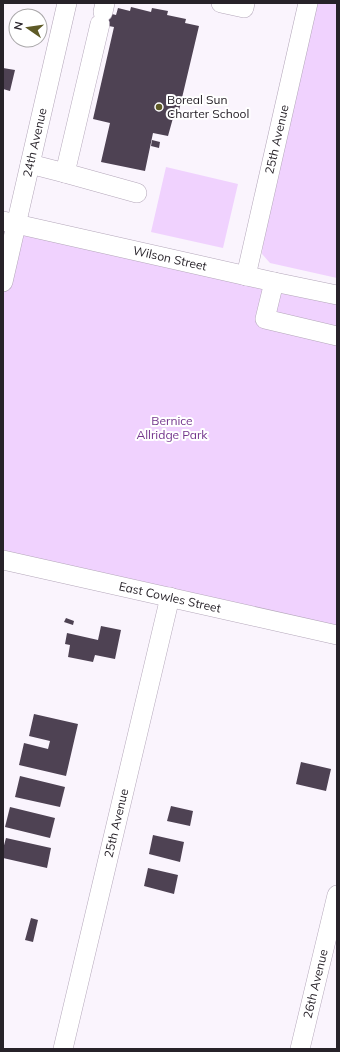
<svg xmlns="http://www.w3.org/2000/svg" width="340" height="1052" font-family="Mulish,sans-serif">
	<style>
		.green { fill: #f0d2fe }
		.building { fill: #4e4253 }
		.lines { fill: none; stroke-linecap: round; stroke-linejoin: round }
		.minor-casing { stroke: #b4a7ba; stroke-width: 20 }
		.minor { stroke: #fff; stroke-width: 19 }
		.poi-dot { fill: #5e5a26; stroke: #fff; stroke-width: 1.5 }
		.labels { text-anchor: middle; stroke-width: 4; stroke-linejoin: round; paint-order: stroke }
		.poi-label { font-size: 12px; fill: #272229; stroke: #fff; text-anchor: start }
		.street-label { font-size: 12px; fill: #272229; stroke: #fff }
		.park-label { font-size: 12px; fill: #73358c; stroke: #fff }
	</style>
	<rect width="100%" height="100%" fill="#faf4fd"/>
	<!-- green -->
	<path class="green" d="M318 3H337V278L270 263 262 254 265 210Z
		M166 167 238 184 223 248 151 232Z
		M16 224 337 295V635L3 560V282Z"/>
	<!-- building -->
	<path class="building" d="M131 7 151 12 152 8 168 11 167 15 186 19 185 23 199 26 177 119 173 118 168 136 153 133 145 171 101 162 110 123 93 119 114 27 93 23 96 10 116 15 118 8 130 11Z
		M3 68 15 70 10 91 3 89Z
		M152 140 160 142 159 148 151 146Z
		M66 618 74 621 73 625 64 622Z
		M101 626 121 630 115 659 95 655 93 662 68 657 70 645 65 644 67 633 98 640Z
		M34 714 78 724 66 776 19 765 24 743 48 749 50 741 29 736Z
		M301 762 331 769 326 791 296 784Z
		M20 776 65 787 60 807 15 797Z
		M171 806 193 811 190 826 167 821Z
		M10 807 55 818 50 838 5 827Z
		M153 835 184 842 180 862 149 854Z
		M6 838 51 848 47 868 3 858V849Z
		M148 868 178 875 174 894 144 886Z
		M31 918 38 920 33 942 25 940Z"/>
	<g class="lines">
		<!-- minor casing -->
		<g class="minor-casing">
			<g id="minor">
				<path d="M221 3 244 8 245 3"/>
				<path d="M103 12 105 3"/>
				<path d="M30 164 65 173 100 24"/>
				<path d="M65 173 137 193"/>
				<path id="s1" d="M3 221 274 282 337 295"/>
				<path id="s2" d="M246 276 308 3"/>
				<path id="s3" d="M3 282 67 3"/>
				<path d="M274 282 265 319 337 336"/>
				<path id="s4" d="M3 560 337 635"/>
				<path id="s5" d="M63 1049 170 597"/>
				<path id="s6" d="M300 1049 337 895"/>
			</g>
		</g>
		<!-- minor -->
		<use href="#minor" class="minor"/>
	</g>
	<!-- markers -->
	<circle class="poi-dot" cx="159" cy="107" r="4"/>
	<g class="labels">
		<!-- poi labels -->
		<g class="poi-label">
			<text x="167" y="104">Boreal Sun<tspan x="167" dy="14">Charter School</tspan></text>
		</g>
		<!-- street labels -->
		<g class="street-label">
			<text dy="4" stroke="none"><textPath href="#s2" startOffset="140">25th Avenue</textPath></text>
			<text dy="4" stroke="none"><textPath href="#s3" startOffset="143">24th Avenue</textPath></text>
			<text dy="4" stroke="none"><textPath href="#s1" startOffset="171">Wilson Street</textPath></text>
			<text dy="4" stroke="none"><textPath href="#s4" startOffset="171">East Cowles Street</textPath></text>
			<text dy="4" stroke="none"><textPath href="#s5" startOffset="232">25th Avenue</textPath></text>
			<text dy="4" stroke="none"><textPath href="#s6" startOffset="67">26th Avenue</textPath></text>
		</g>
		<!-- park labels -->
		<g class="park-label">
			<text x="172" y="425">Bernice<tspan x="172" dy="14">Allridge Park</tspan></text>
		</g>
	</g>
	<!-- border -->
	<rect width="340" height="1052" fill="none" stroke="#272229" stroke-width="8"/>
	<!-- north arrow -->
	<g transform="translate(28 28) rotate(283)"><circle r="19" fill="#ffffff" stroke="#a9a7a9"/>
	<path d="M0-3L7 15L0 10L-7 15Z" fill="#5e5a26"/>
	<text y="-6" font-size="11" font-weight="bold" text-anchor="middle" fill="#272229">N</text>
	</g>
</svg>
